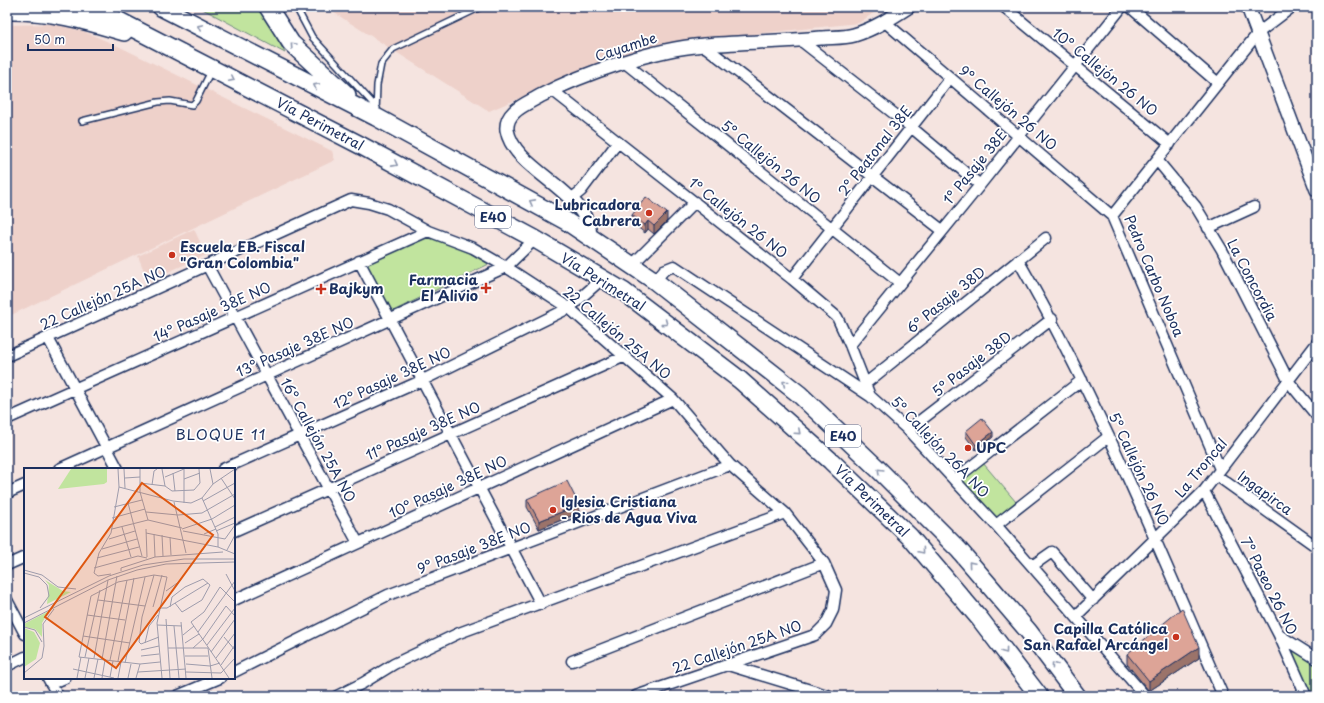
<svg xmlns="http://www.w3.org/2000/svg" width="1324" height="703" font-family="'Playpen Sans',sans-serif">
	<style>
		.built { fill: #eed1ca }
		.park { fill: #c1e49e; stroke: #6e8a7e }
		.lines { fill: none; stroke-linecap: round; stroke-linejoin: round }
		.service-casing { stroke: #1b2f5e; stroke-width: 8 }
		.minor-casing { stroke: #1b2f5e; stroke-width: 13 }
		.tertiary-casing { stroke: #1b2f5e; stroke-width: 16 }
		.trunk-casing { stroke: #1b2f5e; stroke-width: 20 }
		.service { stroke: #fff; stroke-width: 5 }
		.minor { stroke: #fff; stroke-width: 10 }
		.tertiary { stroke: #fff; stroke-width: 13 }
		.trunk { stroke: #fff; stroke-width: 17 }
		.wall { fill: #be8d82; stroke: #1b2f5e }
		.shaded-wall { fill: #9b736a; stroke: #1b2f5e }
		.building { fill: #dda497; stroke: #1b2f5e }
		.oneway { stroke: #8d97ae }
		.poi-dot { fill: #c8321e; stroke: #fff; stroke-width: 1.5 }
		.labels { text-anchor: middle; stroke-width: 3.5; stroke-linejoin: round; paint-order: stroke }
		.shield { fill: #fff; stroke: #5f6d8e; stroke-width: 1 }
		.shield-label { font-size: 13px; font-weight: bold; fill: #1b2f5e }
		.street-label { font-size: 14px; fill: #1b2f5e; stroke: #fff }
		.poi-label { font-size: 14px; font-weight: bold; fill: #1b2f5e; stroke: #fff; text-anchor: start }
		.neighbourhood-label { font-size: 15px; letter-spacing: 1px; fill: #1b2f5e; stroke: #fff }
		.inset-road { fill: none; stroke: #9e9cac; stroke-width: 1 }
		.view { fill: #de5710; fill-opacity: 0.15; stroke: #de5710; stroke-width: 2 }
		.inset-edge { fill: none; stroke: #1b2f5e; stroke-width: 2 }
	</style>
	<rect width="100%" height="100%" fill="#f5e4e0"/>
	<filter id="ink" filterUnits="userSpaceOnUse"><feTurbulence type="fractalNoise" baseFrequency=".025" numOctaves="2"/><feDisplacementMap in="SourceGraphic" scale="8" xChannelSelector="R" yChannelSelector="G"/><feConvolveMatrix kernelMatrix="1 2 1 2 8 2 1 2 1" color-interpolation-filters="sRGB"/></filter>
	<g filter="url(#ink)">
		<!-- built -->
		<path class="built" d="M325 7H882L859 23 696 40 657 46 618 57 489 111Z
			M52 24 83 31 118 46 332 151 335 160 7 317V25Z
			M194 229 206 255 148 281 138 256Z"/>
		<!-- park -->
		<path class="park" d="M199 7H260L285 53Z
			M428 234 487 261 489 264 389 313 364 265Z
			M983 463 1016 502 996 518 961 478Z
			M1285 643 1317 663V696H1310Z"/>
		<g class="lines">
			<!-- service casing -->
			<g class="service-casing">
				<path id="service" d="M296 7 312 37 377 108
					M376 114 377 85 381 64 393 49 481 7
					M82 121 158 102 170 101 192 105 196 101 211 71"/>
			</g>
			<!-- minor casing -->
			<g class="minor-casing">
				<path id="minor" d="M1004 7 1170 144
					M1130 7 1218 83
					M885 22 1112 216 1220 469
					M800 40 911 127 980 185
					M703 45 942 230
					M624 62 900 283
					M552 90 792 279 837 317 850 345 870 396
					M1157 160 1196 207 1222 250 1289 382 1317 416
					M571 199 581 191 618 142
					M1112 216 1258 33 1292 7
					M1208 228 1254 207
					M1018 260C1098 399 1159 549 1223 696
					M359 261 541 604
					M207 265 358 543
					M632 265 695 202
					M792 279 950 78
					M655 281 664 270 674 266 870 396 908 430 996 525 1145 696
					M48 338 118 469
					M850 345 980 185 1122 7
					M7 356 351 200 369 203 388 209 428 231 473 248 506 267 569 308 673 399 730 465 785 513 824 563 836 590 833 610 826 624 815 635 636 696
					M865 384 1046 238
					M7 419 428 231
					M908 430 1052 319
					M59 469 506 267 535 239
					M223 469 423 380 569 308 602 279
					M1216 475 1317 547
					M954 480 1082 380
					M1204 491 1279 635 1306 696
					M7 493 25 485
					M996 525 1108 437
					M234 531 625 356
					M7 565 25 557
					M1032 566 1052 552 1093 600
					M7 600 25 634
					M234 600 673 399
					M1076 616 1204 491 1317 343
					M1279 635 1317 659
					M572 661 824 563
					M728 665 830 696
					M7 666 25 657
					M234 672 388 595 730 465
					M48 678 58 696
					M51 684 65 678
					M177 696 220 678
					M337 696 363 683 394 664 459 633 785 513"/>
			</g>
			<!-- tertiary casing -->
			<g class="tertiary-casing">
				<path id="tertiary" d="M1248 7 1317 190
					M590 237C590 191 514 171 507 130 505 111 527 104 540 96 584 73 654 49 704 45 743 42 782 42 821 38 832 37 844 38 854 35 874 29 891 18 908 7"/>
			</g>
			<!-- trunk casing -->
			<g class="trunk-casing">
				<path id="trunk" d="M92 7 360 145 535 239 623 291 740 380 831 461 910 537 980 619 1039 696
					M161 7 376 117 566 221 655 281 799 394 877 468 959 550 1029 632 1077 696
					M268 7 291 43 347 95
					M7 11C48 10 85 20 124 32"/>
			</g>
			<!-- service -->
			<use href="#service" class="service"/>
			<!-- minor -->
			<use href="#minor" class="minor"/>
			<!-- tertiary -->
			<use href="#tertiary" class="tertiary"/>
			<!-- trunk -->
			<use href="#trunk" class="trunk"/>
		</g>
		<!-- wall -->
		<path class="wall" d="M632 215 667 221 654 234 648 229 645 233 632 223Z
			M1317 279V293L1313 286V281Z
			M966 431 993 437 976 450 966 437Z
			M527 499 579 513 539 529 527 507Z
			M1127 654 1199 658 1149 691 1127 664Z"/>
		<!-- shaded-wall -->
		<path class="shaded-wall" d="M667 213V221L654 234V226Z
			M648 221V229L645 233V225Z
			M993 432V437L976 450V445Z
			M579 505V513L539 529V521Z
			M1199 647V658L1149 691V681Z"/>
		<!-- building -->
		<path class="building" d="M646 197 667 213 654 226 648 221 645 225 632 215Z
			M1317 279V287L1313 281Z
			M982 418 993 432 976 445 966 431Z
			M567 481 579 505 539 521 527 499Z
			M1182 608 1199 647 1149 681 1127 654Z"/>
		<!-- one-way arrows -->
		<defs><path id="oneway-chevron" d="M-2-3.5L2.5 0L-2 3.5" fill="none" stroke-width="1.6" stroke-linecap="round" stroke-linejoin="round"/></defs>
		<g class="oneway">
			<use href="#oneway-chevron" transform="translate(200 27) rotate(-153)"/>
			<use href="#oneway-chevron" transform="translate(293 45) rotate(-133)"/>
			<use href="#oneway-chevron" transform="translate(232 79) rotate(27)"/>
			<use href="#oneway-chevron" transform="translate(316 86) rotate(-153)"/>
			<use href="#oneway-chevron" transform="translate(395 164) rotate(28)"/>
			<use href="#oneway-chevron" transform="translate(532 202) rotate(-152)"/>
			<use href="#oneway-chevron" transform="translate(665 323) rotate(37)"/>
			<use href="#oneway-chevron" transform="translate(785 383) rotate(-142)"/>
			<use href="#oneway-chevron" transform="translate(798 432) rotate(42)"/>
			<use href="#oneway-chevron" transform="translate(880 471) rotate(-135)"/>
			<use href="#oneway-chevron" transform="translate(922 551) rotate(50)"/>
			<use href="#oneway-chevron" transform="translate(971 564) rotate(-131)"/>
			<use href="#oneway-chevron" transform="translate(1005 651) rotate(53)"/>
			<use href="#oneway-chevron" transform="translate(1054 665) rotate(-127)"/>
		</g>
	</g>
	<!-- markers -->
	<g class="poi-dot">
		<circle cx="649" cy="213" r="4"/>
		<circle cx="172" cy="255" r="4"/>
		<path d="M484 282h4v4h4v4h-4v4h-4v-4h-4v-4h4z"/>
		<path d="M319 283h4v4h4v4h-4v4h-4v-4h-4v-4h4z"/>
		<circle cx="968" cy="448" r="4"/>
		<circle cx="553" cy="510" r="4"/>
		<circle cx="1176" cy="637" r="4"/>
	</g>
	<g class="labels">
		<!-- shield labels -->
		<g class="shield">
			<rect x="475" y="206" width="36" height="22" rx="3"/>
			<rect x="825" y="425" width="36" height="22" rx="3"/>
		</g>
		<g class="shield-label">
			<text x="493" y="222">E40</text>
			<text x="843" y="441">E40</text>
		</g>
		<!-- street labels -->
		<g class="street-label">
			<text transform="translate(626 47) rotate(-18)" y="5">Cayambe</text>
			<text transform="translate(1105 72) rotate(39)" y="5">10° Callejón 26 NO</text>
			<text transform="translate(1008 108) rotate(40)" y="5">9° Callejón 26 NO</text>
			<text transform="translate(320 124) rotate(28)" y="5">Vía Perimetral</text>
			<text transform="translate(875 151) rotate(-52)" y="5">2° Peatonal 38E</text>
			<text transform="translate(771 162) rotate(39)" y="5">5° Callejón 26 NO</text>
			<text transform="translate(975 167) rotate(-51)" y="5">1° Pasaje 38E</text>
			<text transform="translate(738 218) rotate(38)" y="5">1° Callejón 26 NO</text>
			<text transform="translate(1154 276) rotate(67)" y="5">Pedro Carbo Noboa</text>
			<text transform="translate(1252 280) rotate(62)" y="5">La Concordia</text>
			<text transform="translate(603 282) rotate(32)" y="5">Vía Perimetral</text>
			<text transform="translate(103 298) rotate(-24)" y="5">22 Callejón 25A NO</text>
			<text transform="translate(946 300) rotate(-39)" y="5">6° Pasaje 38D</text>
			<text transform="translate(212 312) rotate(-24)" y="5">14° Pasaje 38E NO</text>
			<text transform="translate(617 333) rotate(40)" y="5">22 Callejón 25A NO</text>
			<text transform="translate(295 347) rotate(-24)" y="5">13° Pasaje 38E NO</text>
			<text transform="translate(972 364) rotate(-38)" y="5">5° Pasaje 38D</text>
			<text transform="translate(392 378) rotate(-25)" y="5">12° Pasaje 38E NO</text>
			<text transform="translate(423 431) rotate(-24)" y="5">11° Pasaje 38E NO</text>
			<text transform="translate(318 440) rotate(61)" y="5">16° Callejón 25A NO</text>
			<text transform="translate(940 447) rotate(46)" y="5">5° Callejón 26A NO</text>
			<text transform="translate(1201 468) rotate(-50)" y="5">La Troncal</text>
			<text transform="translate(1139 469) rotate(65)" y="5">5° Callejón 26 NO</text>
			<text transform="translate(448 487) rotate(-25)" y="5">10° Pasaje 38E NO</text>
			<text transform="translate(1265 493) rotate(36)" y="5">Ingapirca</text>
			<text transform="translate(872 501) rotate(44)" y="5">Vía Perimetral</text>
			<text transform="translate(474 548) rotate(-21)" y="5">9° Pasaje 38E NO</text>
			<text transform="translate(1269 586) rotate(63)" y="5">7° Paseo 26 NO</text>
			<text transform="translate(737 647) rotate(-19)" y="5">22 Callejón 25A NO</text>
		</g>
		<!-- poi labels -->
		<g class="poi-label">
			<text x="641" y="210" text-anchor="end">Lubricadora<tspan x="641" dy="16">Cabrera</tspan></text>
			<text x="180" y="252">Escuela EB. Fiscal<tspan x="180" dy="16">"Gran Colombia"</tspan></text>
			<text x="478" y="285" text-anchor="end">Farmacia<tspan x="478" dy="16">El Alivio</tspan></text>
			<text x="329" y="294">Bajkym</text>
			<text x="976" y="453">UPC</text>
			<text x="561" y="507">Iglesia Cristiana<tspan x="561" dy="16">- Rios de Agua Viva</tspan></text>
			<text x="1168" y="634" text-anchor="end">Capilla Católica<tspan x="1168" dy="16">San Rafael Arcángel</tspan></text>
		</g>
		<!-- neighbourhood labels -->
		<g class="neighbourhood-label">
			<text x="221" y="440">BLOQUE 11</text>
		</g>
	</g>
	<!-- overview -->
	<g transform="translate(24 468)">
		<rect width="211" height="211" fill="#f5e4e0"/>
		<path d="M47 1H83V14L80 16 34 21Z" fill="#c1e49e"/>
		<path d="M21 112 39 123 47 124 23 136 25 117ZM25 143 18 155V169L11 161 0 159V156ZM0 160 10 164 16 175 12 191 0 199Z" fill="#c1e49e"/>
		<path class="inset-road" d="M100 1 101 20M116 1V24L124 52M138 1 141 18M186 1 189 16M149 5 151 23M141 9 160 1M101 10 116 9M197 10 211 31M160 11 176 5M116 15 141 18 148 23 170 22 176 15 175 1M128 17 130 3 133 1M95 19 149 33 167 35 178 30 189 16 211 1M178 30 194 66V79M179 33 211 15M150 34 162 85M104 35 118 88M160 35V1M90 39 118 32M122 44 154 47 178 45 211 26M88 50 121 41M98 59 107 89M191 59 211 49M88 61 124 52 158 60M122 61 123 89M158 61 188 51 211 37M159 63 201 71 211 57M192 63 211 55M122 65 194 79 211 86M130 66 131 89M180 66 192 61M138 67 139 88M146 69 147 87M85 71 111 63M78 81 113 71M203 82 211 67M73 90 115 79M70 100 114 88 123 90M0 102 18 107 34 119 52 121M97 103V100L131 89 199 84M0 105 15 109 23 117 25 128 16 140M87 106 74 108 70 105 75 85 87 65 95 19 94 1M202 106 211 123M130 107 118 149 115 174 117 176 135 169M142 123 156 113M74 132 121 138M129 139 138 107M146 139 148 129 161 119 179 111 186 117 178 132 158 144 151 135M136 140H143L184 115M63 147 101 152M0 150 85 108 119 97 160 91H211M142 151 146 210M157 154 162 210M0 155 84 112 113 102 142 96 211 94M133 157 158 158M150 158 155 210M0 159 11 162 18 174M174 164 211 113M159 167 170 158M59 168 106 175M200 169 211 182M121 175 125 158 134 147M161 175 175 166M183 177 211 140M144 180H184L188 210M169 180 179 171 202 138 211 148M117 182 135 178M187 184 211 151M117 188 135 186M161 188H184M61 189 76 122M70 190 84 112M192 190 211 165M78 191 93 108M86 192 103 112M94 193 110 110M136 194 116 196 55 189 67 128 94 114 130 107 143 109 133 155 138 210M101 195 121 109M162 196 186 198 196 195M197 197 211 177M49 201 90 210M114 204 162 201M162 204 197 205 211 190M0 205 18 190 20 178 19 156 30 141M86 209 89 193M53 210 57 189M61 210 65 190M70 210 74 191M78 210 81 192M94 210 97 194M104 210 107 196M112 210 116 196M205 210 167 154 180 144 196 119 211 134"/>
		<path class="view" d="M118 15 189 67 92 200 21 149Z"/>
		<rect width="211" height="211" class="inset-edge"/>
	</g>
	<!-- margin -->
	<rect width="1324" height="703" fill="none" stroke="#fff" stroke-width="24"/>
	<rect x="12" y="12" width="1300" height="679" fill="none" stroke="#1b2f5e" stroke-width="1.5" filter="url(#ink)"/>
	<!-- scale -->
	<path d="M28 44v6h85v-6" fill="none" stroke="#1b2f5e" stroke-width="2"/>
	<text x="34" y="44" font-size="12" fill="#1b2f5e" stroke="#ffffff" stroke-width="3" paint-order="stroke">50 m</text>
</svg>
